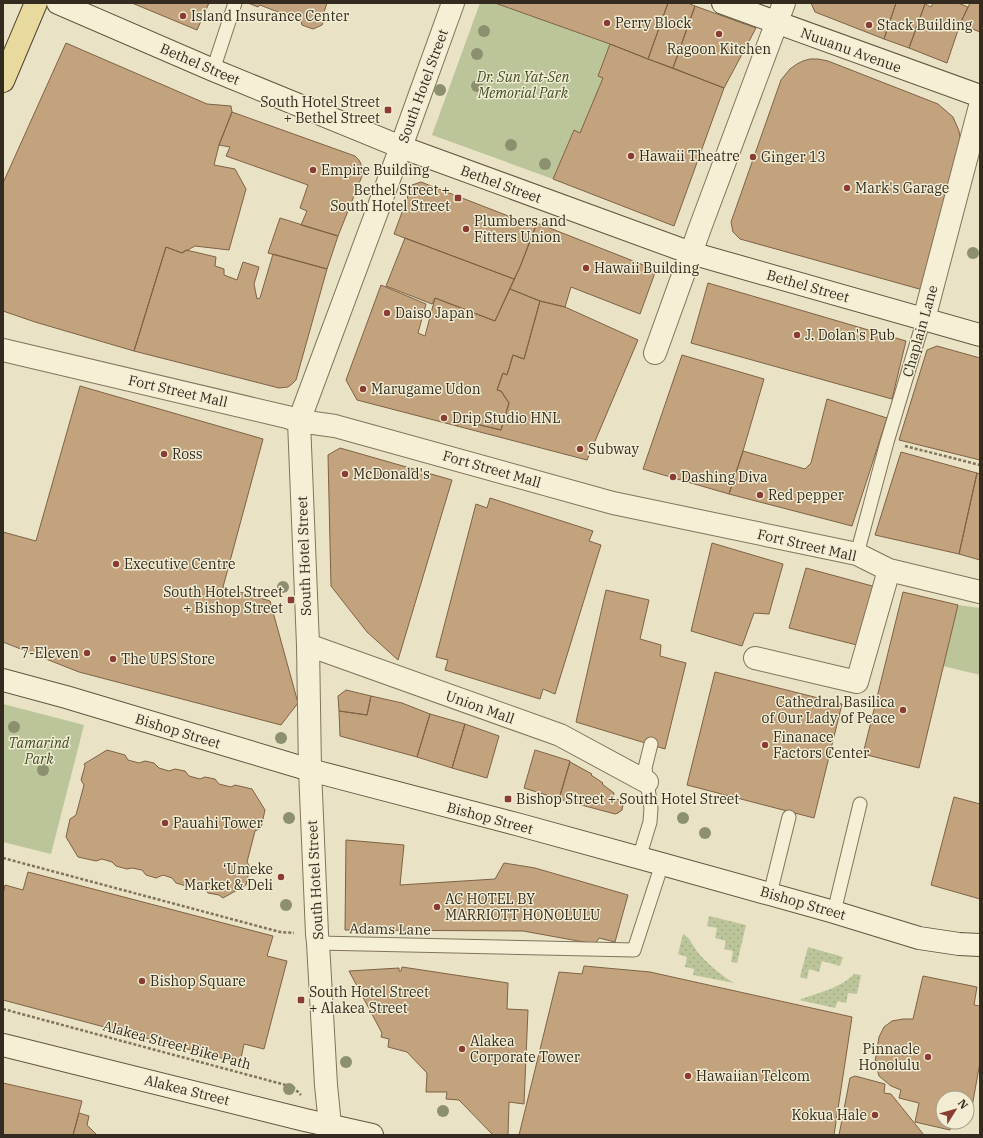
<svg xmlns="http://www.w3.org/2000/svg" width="983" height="1138" font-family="'IBM Plex Serif',serif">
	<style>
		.grass { fill: url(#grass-dots) }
		.green { fill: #bbc599 }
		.building { fill: #c3a27e; stroke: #7e6245 }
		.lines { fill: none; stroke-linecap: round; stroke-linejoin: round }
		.lane-casing { stroke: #81745c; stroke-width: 15 }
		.street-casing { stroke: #81745c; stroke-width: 24 }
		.secondary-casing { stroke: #63553f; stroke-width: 24 }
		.primary-casing { stroke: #4f4230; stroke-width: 24 }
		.path { stroke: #81745c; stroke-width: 2.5; stroke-dasharray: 3 2; stroke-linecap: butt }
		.lane { stroke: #f5efd6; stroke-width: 13 }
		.street { stroke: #f5efd6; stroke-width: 22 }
		.secondary { stroke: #f5efd6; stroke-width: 22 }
		.primary { stroke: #e8da9f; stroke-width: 22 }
		.tree { fill: #8c906e }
		.poi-dot { fill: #8a3c33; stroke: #f1ecd2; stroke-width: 1.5 }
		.labels { text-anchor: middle; stroke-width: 3; stroke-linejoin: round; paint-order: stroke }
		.poi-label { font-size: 14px; fill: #332b1f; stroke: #f1ecd2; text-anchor: start }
		.street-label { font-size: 14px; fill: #332b1f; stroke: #f1ecd2 }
		.park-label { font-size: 14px; font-style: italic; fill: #3f4d28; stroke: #f1ecd2 }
	</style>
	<defs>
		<pattern id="grass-dots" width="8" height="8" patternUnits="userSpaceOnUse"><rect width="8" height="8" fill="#bbc599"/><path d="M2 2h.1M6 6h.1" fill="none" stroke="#a1a983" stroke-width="1.8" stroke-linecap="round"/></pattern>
	</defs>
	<rect width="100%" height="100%" fill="#e9e2c4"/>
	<!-- grass -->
	<path class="grass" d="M709 916 746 925 737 963 731 962 733 951 724 949 726 941 715 938 717 928 707 926Z
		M683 934C691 938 693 947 699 954 709 965 721 975 734 983L693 975 694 969 685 967 687 957 678 954Z
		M808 947 843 957 840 966 822 961 819 972 809 969 807 979 800 977Z
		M854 974 861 975 857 994 848 993 846 1003 838 1001 835 1008 799 1000C816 993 842 988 854 974Z"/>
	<!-- green -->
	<path class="green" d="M480 3H495L610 44 598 75 603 78 580 133 573 131 553 179 432 135Z
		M958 605 980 608V675L943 666Z
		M3 704 84 725 51 854 3 842Z"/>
	<!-- building -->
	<path class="building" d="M132 3H209L197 30Z
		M248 3H327L324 12 326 15 322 25 313 29 302 25 301 21 260 5 258 7Z
		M495 3H668L648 59 610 44Z
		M668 3H688L695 6 673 68 648 59Z
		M811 3H896L884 39 815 12Z
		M896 3H922L925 4 909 48 884 39Z
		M933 3H958L968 7 960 24 947 63 909 48 925 4 931 7Z
		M970 3H980V32L960 24Z
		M695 6 756 28 724 88 673 68Z
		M66 43 207 104 231 106 232 112 219 145 214 165 235 169 246 189 229 250 195 246 182 253 166 247 134 351 35 322 3 311V183Z
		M610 44 648 59 724 88 674 226 553 179 574 130 580 133 603 78 598 76Z
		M810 59H818L828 61 938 104 953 117 959 131 961 144 923 290 740 239 733 232 731 222 781 80 790 69 797 64 803 61Z
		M232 112 355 156 359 160 361 164 362 176 338 236 301 225 307 211 300 208 308 185 226 156 230 147 219 145Z
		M421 182 516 219 537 223 520 267 514 279 394 234 412 185Z
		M280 218 338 236 327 269 268 253Z
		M537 223 656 270 640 314 571 287 565 307 540 301 510 289 520 267Z
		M405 238 514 279 495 321 435 298 432 304 386 286Z
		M166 247 182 253 186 250 216 257 215 266 224 269V275L237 280 243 262 259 267 254 284 257 299 260 298 273 254 327 269 296 380 292 384 288 387 279 388 134 351Z
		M708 283 906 341 892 399 691 343Z
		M381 285 426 304 418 333 425 336 435 298 495 321 510 289 540 301 524 359 513 355 507 375 503 373 497 390 501 391 509 403 501 430 459 420 457 426 357 400 346 380Z
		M540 301 565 307 638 340 587 460 457 426 459 420 501 430 509 403 501 391 497 390 503 373 507 375 513 355 524 359Z
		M937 346 980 358V460L899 440 927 350Z
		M682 355 764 379 743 451 729 494 643 469Z
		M80 386 263 439 223 587 270 601 298 703 281 725 79 672 3 642V532L36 541Z
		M827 399 887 418 852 526 729 494 743 451 805 469 811 463Z
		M340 448 452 480 398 660 367 632 331 586 328 455Z
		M901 452 977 473 959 554 875 535Z
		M977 473 980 474V560L959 554Z
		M490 498 593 531 589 541 601 545 555 694 543 689 540 699 445 670 448 660 436 657 476 504 487 508Z
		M712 543 783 564 769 614 754 613 742 646 691 631Z
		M806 568 876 587 865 647 789 628Z
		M606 590 649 600 640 639 661 645 660 656 686 663 665 749 576 722Z
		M903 592 958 605 919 768 863 754Z
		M715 672 842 704 814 818 687 785Z
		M346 690 371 696 367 715 339 711 338 696Z
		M371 696 402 703 430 714 417 757 340 736 339 711 367 715Z
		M430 714 465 724 452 768 417 757Z
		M465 724 499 736 487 778 452 768Z
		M107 750 125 755 128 760 139 763 145 761 154 763 159 768 169 771 175 769 185 771 189 776 200 779 205 777 215 779 219 784 231 787 235 785 252 789 265 810 261 828 255 831 247 862 250 867 246 885 223 898 219 895 208 893 203 887 193 884 186 886 176 883 172 878 163 875 156 878 146 875 142 870 132 868 127 869 116 866 112 862 102 859 96 861 78 857 66 837 70 819 76 815 84 785 81 780 85 766 84 764Z
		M535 750 570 761 559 799 524 788Z
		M570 762 592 774 591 775 603 783 602 784 614 793 613 798 619 800 623 805 622 810 618 813 615 814 559 799Z
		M954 797 980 804V899L931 885Z
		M346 840 404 845 400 885 495 879 504 863 535 868 628 895 615 942 599 938 595 944 523 931 345 930Z
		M28 872 273 936 267 956 287 961 264 1049 244 1044 240 1063 3 1000V894L5 885 23 890Z
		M584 966 650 972 852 1017 834 1135H519L559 972 582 974Z
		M402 967 508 983 507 1009 528 1010 524 1104 509 1102 508 1135H493L459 1100 446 1099 447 1092H426L427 1073 407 1052 388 1047 389 1039 381 1037 382 1033 349 971 399 968V971H401Z
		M923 976 977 987 974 1005 980 1006V1062L972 1107 967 1105V1098H943V1122H952L950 1130 915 1122 919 1103 899 1098 901 1090 891 1086 879 1076 875 1062 879 1037 884 1027 892 1021 903 1019H913Z
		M855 1076 885 1084 884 1093 891 1094 924 1135H839L850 1078Z
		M3 1083 82 1101 73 1135H3Z
		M79 1113 89 1116 87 1125 97 1135H73Z"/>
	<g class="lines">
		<!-- lane casing -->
		<g class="lane-casing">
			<path id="lane" d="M213 70 235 3
				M857 554 887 442 924 319
				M639 858 650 822 651 808 645 768 651 744
				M770 894 789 817
				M834 912 860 804
				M318 943 634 950 662 864"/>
		</g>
		<!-- street casing -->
		<g class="street-casing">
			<path id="street" d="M924 319 980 106
				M3 350 287 417 299 421 335 426 613 503 857 554 889 570 980 592
				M655 353 700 228 784 3
				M308 645 560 735 647 782
				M755 658 857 682 889 570
				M331 1135 326 1085 318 943 317 934 310 770 308 645 299 421 401 147 453 3"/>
		</g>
		<!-- secondary casing -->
		<g class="secondary-casing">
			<path id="secondary" d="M58 3 213 70 401 147 691 253 980 335
				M723 3 980 96
				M3 680 66 697 310 770 520 825 662 864 834 912 919 938 959 944 980 945
				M3 1045 305 1120 372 1135"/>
		</g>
		<!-- primary casing -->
		<g class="primary-casing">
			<path id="primary" d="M3 81 36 3"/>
		</g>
		<!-- path -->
		<path class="path" d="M905 446 980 465
			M3 858 280 932 294 933
			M3 1009 293 1087 301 1095"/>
		<!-- lane -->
		<use href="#lane" class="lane"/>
		<!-- street -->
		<use href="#street" class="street"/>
		<!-- secondary -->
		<use href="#secondary" class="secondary"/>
		<!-- primary -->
		<use href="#primary" class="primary"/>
	</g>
	<!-- trees -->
	<g class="tree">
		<circle cx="484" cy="31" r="6"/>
		<circle cx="477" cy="54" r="6"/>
		<circle cx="477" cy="86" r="6"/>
		<circle cx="440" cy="90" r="6"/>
		<circle cx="511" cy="145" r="6"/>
		<circle cx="545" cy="164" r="6"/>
		<circle cx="973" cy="253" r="6"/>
		<circle cx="283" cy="587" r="6"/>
		<circle cx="14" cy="727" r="6"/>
		<circle cx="281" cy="738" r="6"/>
		<circle cx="43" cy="770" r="6"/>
		<circle cx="289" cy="818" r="6"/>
		<circle cx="683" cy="818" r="6"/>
		<circle cx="705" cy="833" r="6"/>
		<circle cx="286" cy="905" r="6"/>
		<circle cx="346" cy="1062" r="6"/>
		<circle cx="289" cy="1089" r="6"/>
		<circle cx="443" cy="1111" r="6"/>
	</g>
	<!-- markers -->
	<g class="poi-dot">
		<circle cx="183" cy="16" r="4"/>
		<circle cx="607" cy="23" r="4"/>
		<circle cx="869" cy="25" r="4"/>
		<circle cx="719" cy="34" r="4"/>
		<rect x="384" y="106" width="8" height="8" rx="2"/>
		<circle cx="631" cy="156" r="4"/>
		<circle cx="753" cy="157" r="4"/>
		<circle cx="313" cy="170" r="4"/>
		<circle cx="847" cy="188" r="4"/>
		<rect x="454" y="194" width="8" height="8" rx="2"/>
		<circle cx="466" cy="229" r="4"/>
		<circle cx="586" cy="268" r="4"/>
		<circle cx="387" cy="313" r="4"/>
		<circle cx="797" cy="335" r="4"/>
		<circle cx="363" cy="389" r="4"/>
		<circle cx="444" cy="418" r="4"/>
		<circle cx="580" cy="449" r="4"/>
		<circle cx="164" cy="454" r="4"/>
		<circle cx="345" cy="474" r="4"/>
		<circle cx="673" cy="477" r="4"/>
		<circle cx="760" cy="495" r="4"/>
		<circle cx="116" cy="564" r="4"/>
		<rect x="287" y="596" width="8" height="8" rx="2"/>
		<circle cx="87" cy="653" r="4"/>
		<circle cx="113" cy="659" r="4"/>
		<circle cx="903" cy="710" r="4"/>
		<circle cx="765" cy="745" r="4"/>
		<rect x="504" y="795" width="8" height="8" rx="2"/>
		<circle cx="165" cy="823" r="4"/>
		<circle cx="281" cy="877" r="4"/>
		<circle cx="437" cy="907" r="4"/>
		<circle cx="142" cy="981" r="4"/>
		<rect x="297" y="996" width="8" height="8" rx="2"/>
		<circle cx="462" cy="1049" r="4"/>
		<circle cx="928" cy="1057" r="4"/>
		<circle cx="688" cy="1076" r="4"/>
		<circle cx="875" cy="1115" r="4"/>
	</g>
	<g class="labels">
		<!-- poi labels -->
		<g class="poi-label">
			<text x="191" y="21">Island Insurance Center</text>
			<text x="615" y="28">Perry Block</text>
			<text x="877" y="30">Stack Building</text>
			<text x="719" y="54" text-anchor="middle">Ragoon Kitchen</text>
			<text x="380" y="107" text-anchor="end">South Hotel Street<tspan x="380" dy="16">+ Bethel Street</tspan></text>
			<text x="639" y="161">Hawaii Theatre</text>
			<text x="761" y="162">Ginger 13</text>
			<text x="321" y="175">Empire Building</text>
			<text x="855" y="193">Mark's Garage</text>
			<text x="450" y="195" text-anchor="end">Bethel Street +<tspan x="450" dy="16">South Hotel Street</tspan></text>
			<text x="474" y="226">Plumbers and<tspan x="474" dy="16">Fitters Union</tspan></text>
			<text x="594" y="273">Hawaii Building</text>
			<text x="395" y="318">Daiso Japan</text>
			<text x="805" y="340">J. Dolan's Pub</text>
			<text x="371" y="394">Marugame Udon</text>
			<text x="452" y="423">Drip Studio HNL</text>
			<text x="588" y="454">Subway</text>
			<text x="172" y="459">Ross</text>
			<text x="353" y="479">McDonald's</text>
			<text x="681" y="482">Dashing Diva</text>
			<text x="768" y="500">Red pepper</text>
			<text x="124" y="569">Executive Centre</text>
			<text x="283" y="597" text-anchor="end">South Hotel Street<tspan x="283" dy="16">+ Bishop Street</tspan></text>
			<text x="79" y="658" text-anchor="end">7-Eleven</text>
			<text x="121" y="664">The UPS Store</text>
			<text x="895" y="707" text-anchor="end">Cathedral Basilica<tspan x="895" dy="16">of Our Lady of Peace</tspan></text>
			<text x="773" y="742">Finanace<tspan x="773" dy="16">Factors Center</tspan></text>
			<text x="516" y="804">Bishop Street + South Hotel Street</text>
			<text x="173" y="828">Pauahi Tower</text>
			<text x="273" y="874" text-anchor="end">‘Umeke<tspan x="273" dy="16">Market &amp; Deli</tspan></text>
			<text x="445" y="904">AC HOTEL BY<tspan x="445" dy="16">MARRIOTT HONOLULU</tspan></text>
			<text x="150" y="986">Bishop Square</text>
			<text x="309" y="997">South Hotel Street<tspan x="309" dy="16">+ Alakea Street</tspan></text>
			<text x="470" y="1046">Alakea<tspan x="470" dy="16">Corporate Tower</tspan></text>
			<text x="920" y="1054" text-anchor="end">Pinnacle<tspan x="920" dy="16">Honolulu</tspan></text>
			<text x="696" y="1081">Hawaiian Telcom</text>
			<text x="867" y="1120" text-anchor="end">Kokua Hale</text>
		</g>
		<!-- street labels -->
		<g class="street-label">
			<text transform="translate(851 50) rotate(20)" y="5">Nuuanu Avenue</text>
			<text transform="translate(200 64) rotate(23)" y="5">Bethel Street</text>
			<text transform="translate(423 86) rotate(-70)" y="5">South Hotel Street</text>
			<text transform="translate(501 184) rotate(20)" y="5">Bethel Street</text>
			<text transform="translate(808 286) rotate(16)" y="5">Bethel Street</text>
			<text transform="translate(920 331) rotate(-74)" y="5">Chaplain Lane</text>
			<text transform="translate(178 391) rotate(13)" y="5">Fort Street Mall</text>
			<text transform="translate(492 469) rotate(16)" y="5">Fort Street Mall</text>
			<text transform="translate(807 545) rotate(13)" y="5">Fort Street Mall</text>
			<text transform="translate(304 556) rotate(-92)" y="5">South Hotel Street</text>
			<text transform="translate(480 707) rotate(20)" y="5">Union Mall</text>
			<text transform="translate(178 731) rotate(17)" y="5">Bishop Street</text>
			<text transform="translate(490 818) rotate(15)" y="5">Bishop Street</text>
			<text transform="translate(315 880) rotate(-93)" y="5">South Hotel Street</text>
			<text transform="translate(803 903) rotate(16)" y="5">Bishop Street</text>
			<text transform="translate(390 929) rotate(1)" y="5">Adams Lane</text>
			<text transform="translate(177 1045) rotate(15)" y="5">Alakea Street Bike Path</text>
			<text transform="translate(187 1090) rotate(14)" y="5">Alakea Street</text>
		</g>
		<!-- park labels -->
		<g class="park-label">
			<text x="523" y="82">Dr. Sun Yat-Sen<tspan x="523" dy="16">Memorial Park</tspan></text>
			<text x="39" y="748">Tamarind<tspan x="39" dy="16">Park</tspan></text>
		</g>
	</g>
	<!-- border -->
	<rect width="983" height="1138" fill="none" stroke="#332b1f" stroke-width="8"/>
	<!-- north arrow -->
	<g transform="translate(955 1110) rotate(53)"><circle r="19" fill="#f1ecd2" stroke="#a59f8a"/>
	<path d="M0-3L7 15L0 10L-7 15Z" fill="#8a3c33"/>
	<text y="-6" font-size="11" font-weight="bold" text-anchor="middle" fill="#332b1f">N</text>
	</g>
</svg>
